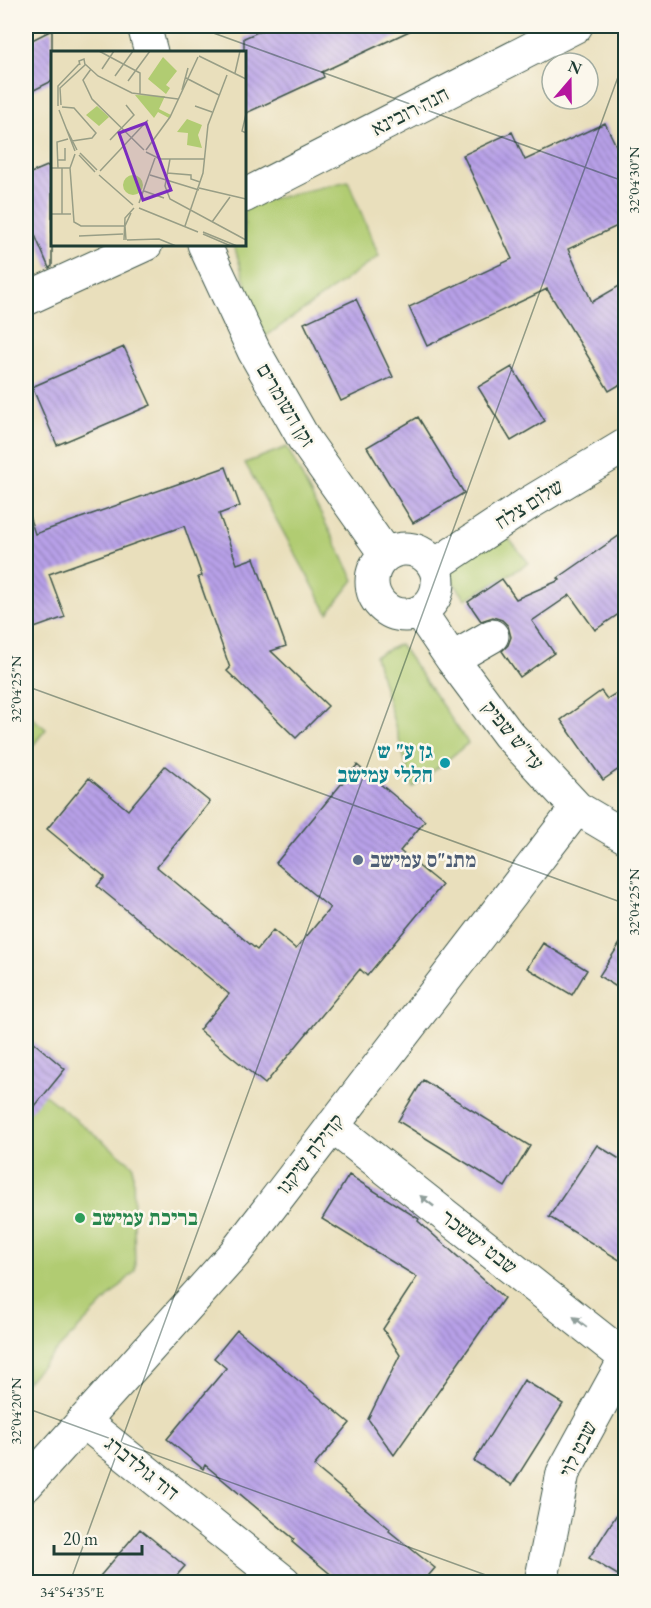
<svg xmlns="http://www.w3.org/2000/svg" width="651" height="1608" font-family="'EB Garamond','Frank Ruhl Libre',serif">
	<style>
		.green { fill: #b1cc72; stroke: #688453; stroke-width: 1.5 }
		.building { fill: url(#building-back-hatch) }
		.lines { fill: none; stroke-linecap: round; stroke-linejoin: round }
		.minor-casing { stroke: #3d5548; stroke-width: 35 }
		.minor { stroke: #fff; stroke-width: 33 }
		.oneway { fill: #8f9e9a }
		.ticks { fill: none; stroke: #1f3d34; stroke-width: 1.5; stroke-opacity: 0.45 }
		.culture-dot { fill: #0f9aa8; stroke: #fbf7ec; stroke-width: 2 }
		.service-dot { fill: #5c6f8a; stroke: #fbf7ec; stroke-width: 2 }
		.leisure-dot { fill: #2e9e5b; stroke: #fbf7ec; stroke-width: 2 }
		.labels { text-anchor: middle; stroke-width: 5; stroke-linejoin: round; paint-order: stroke }
		.street-label { font-size: 21px; fill: #1f3d34; stroke: #fbf7ec }
		.culture-label { font-size: 21px; font-weight: bold; fill: #0d838f; stroke: #fbf7ec; text-anchor: end }
		.service-label { font-size: 21px; font-weight: bold; fill: #4e5e75; stroke: #fbf7ec; text-anchor: start }
		.leisure-label { font-size: 21px; font-weight: bold; fill: #27864d; stroke: #fbf7ec; text-anchor: start }
		.inset-road { fill: none; stroke: #989e86; stroke-width: 1.5 }
		.view { fill: #7b2cbf; fill-opacity: 0.15; stroke: #7b2cbf; stroke-width: 3 }
		.inset-edge { fill: none; stroke: #1f3d34; stroke-width: 3 }
		.neatline { fill: none; stroke: #1f3d34; stroke-width: 2 }
		.ticks-label { font-size: 15px; text-anchor: middle; fill: #1f3d34 }
	</style>
	<defs>
		<pattern id="building-back-hatch" width="6" height="6" patternUnits="userSpaceOnUse" patternTransform="scale(1.5)"><rect width="6" height="6" fill="#b8a0e8"/><path d="M-1 5l2 2M0 0l6 6M5-1l2 2" fill="none" stroke="#9584bd"/></pattern>
	</defs>
	<rect width="100%" height="100%" fill="#fbf7ec"/>
	<filter id="ink" filterUnits="userSpaceOnUse"><feTurbulence type="fractalNoise" baseFrequency=".0167" numOctaves="2"/><feDisplacementMap in="SourceGraphic" scale="12" xChannelSelector="R" yChannelSelector="G"/><feConvolveMatrix kernelMatrix="1 2 1 2 8 2 1 2 1" color-interpolation-filters="sRGB"/></filter>
	<filter id="wash" filterUnits="userSpaceOnUse"><feTurbulence type="fractalNoise" baseFrequency=".008" numOctaves="4" result="noise"/><feDisplacementMap in="SourceGraphic" scale="24" xChannelSelector="R" yChannelSelector="G"/><feGaussianBlur stdDeviation="1.35" result="paint"/><feColorMatrix in="noise" values="0 0 0 0 0 0 0 0 0 0 0 0 0 0 0 0 0 1.4 0 .05"/><feComposite in="paint" operator="in"/></filter>
	<g filter="url(#wash)">
		<rect width="100%" height="100%" fill="#e9dfbc"/>
		<!-- green -->
		<path class="green" d="M348 181 379 256 262 339 234 245 244 244 245 205Z
			M287 447 354 580 328 613 245 463Z
			M499 527 529 563 466 599 438 563Z
			M400 644 468 743 413 788 375 656Z
			M26 713 46 729 26 754Z
			M26 1080 133 1165 135 1271 26 1382Z"/>
		<g id="blocks">
			<!-- building -->
			<path class="building" d="M272 26H420L322 72 324 77 244 114V38Z
				M52 30V81L26 94V43Z
				M605 123 626 166V222L568 249 592 302 626 282V381L609 391 547 289 427 346 409 307 512 259 463 155 512 132 525 160Z
				M52 164V266L49 268 26 214V175Z
				M356 299 393 377 341 401 304 323Z
				M124 347 151 405 57 445 32 387Z
				M512 367 545 421 511 441 478 387Z
				M418 417 464 493 413 523 367 447Z
				M226 467 240 506 219 514 237 564 254 558 286 646 271 651 328 706 296 738 227 671 230 668 198 577 202 576 184 526 49 574 65 617 26 631V516H29L35 534Z
				M626 531V609L595 630 570 595 532 621 554 653 520 677 502 651 508 645 511 637 508 626 502 620 493 617 481 621 468 602 502 579 516 599 560 580 558 578Z
				M626 687V764L603 780 561 720 601 691 607 699Z
				M357 765 425 821 400 851 442 885 367 976 360 969 265 1084 199 1030 229 994 97 886 105 877 47 829 89 778 128 810 165 766 210 802 157 867 257 950 273 930 296 949 330 908 276 863Z
				M626 934V993L599 976Z
				M543 943 587 970 572 995 527 968Z
				M26 1036 65 1069 26 1117Z
				M423 1080 530 1146 505 1187 398 1121Z
				M597 1145 626 1163V1264L549 1217Z
				M349 1175 419 1219 418 1221 504 1298 394 1455 368 1419 400 1355 383 1329 417 1277 322 1219Z
				M237 1330 350 1423 314 1466 390 1529 389 1531 435 1568 423 1582H340L292 1542 294 1539 205 1465 203 1469 167 1439 226 1368 214 1358Z
				M524 1380 563 1404 512 1485 474 1461Z
				M626 1500V1580L589 1558Z
				M140 1529 185 1566 171 1582H95Z"/>
		</g>
	</g>
	<g filter="url(#ink)">
		<use href="#blocks" fill-opacity="0" stroke="#3d5548" stroke-width="1.5"/>
		<g class="lines">
			<!-- minor casing -->
			<g class="minor-casing">
				<path id="minor" d="M144 26 151 52
					M244 196 576 26
					M204 244 254 351 304 439 386 555
					M26 299 146 244
					M372 582a33 33 0 1 1 66 0a33 33 0 1 1-66 0Z
					M434 566 526 505 626 445
					M420 612 452 659 508 734 577 808 626 837
					M452 659 492 636
					M332 1126 626 1358
					M83 1421 284 1582
					M26 1485 235 1253 577 808
					M541 1582 563 1473 626 1358"/>
			</g>
			<!-- minor -->
			<use href="#minor" class="minor"/>
		</g>
		<!-- one-way arrows -->
		<defs><path id="oneway-solid" d="M-6-.8H1V-3.2L6.5 0L1 3.2V.8H-6Z" transform="scale(1.5)"/></defs>
		<g class="oneway">
			<use href="#oneway-solid" transform="translate(427 1201) rotate(-142)"/>
			<use href="#oneway-solid" transform="translate(580 1322) rotate(-142)"/>
		</g>
	</g>
	<!-- ticks -->
	<path class="ticks" d="M194 26 626 182M26 686 626 904M26 1408 505 1582M70 1582 626 55"/>
	<!-- markers -->
	<circle class="culture-dot" cx="445" cy="763" r="6"/>
	<circle class="service-dot" cx="358" cy="860" r="6"/>
	<circle class="leisure-dot" cx="80" cy="1218" r="6"/>
	<g class="labels">
		<!-- street labels -->
		<g class="street-label">
			<text transform="translate(410 111) rotate(-27)" y="7">חנה רובינא</text>
			<text transform="translate(286 405) rotate(59)" y="7">זקן השומרים</text>
			<text transform="translate(529 504) rotate(-32)" y="7">שלום צלח</text>
			<text transform="translate(513 735) rotate(50)" y="7">עד"ש שפיק</text>
			<text transform="translate(310 1154) rotate(-52)" y="7">קהילת שיקגו</text>
			<text transform="translate(479 1242) rotate(38)" y="7">שבט יששכר</text>
			<text transform="translate(578 1449) rotate(-64)" y="7">שבט לוי</text>
			<text transform="translate(142 1468) rotate(39)" y="7">דוד גולדברג</text>
		</g>
		<!-- culture labels -->
		<g class="culture-label">
			<text x="433" y="758">גן ע" ש<tspan x="433" dy="24">חללי עמישב</tspan></text>
		</g>
		<!-- service labels -->
		<g class="service-label">
			<text x="370" y="867">מתנ"ס עמישב</text>
		</g>
		<!-- leisure labels -->
		<g class="leisure-label">
			<text x="92" y="1225">בריכת עמישב</text>
		</g>
	</g>
	<!-- overview -->
	<g transform="translate(51 51)">
		<rect width="195" height="195" fill="#e9dfbc"/>
		<path d="M46 55 58 66 48 75 35 64ZM72 134a10 10 0 1 1 20 0a10 10 0 1 1-20 0Z" fill="#b1cc72"/>
		<path d="M112 6 126 20 115 34 119 37 115 43 97 28ZM84 44 114 45 108 58 120 64 118 67 107 61 103 67ZM136 68 151 74 147 84 151 97 136 94 137 82 126 81Z" fill="#b1cc72"/>
		<path class="inset-road" d="M48 0 89 22V43M148 5 195 28M34 13 47 25 81 42 127 48M40 18 32 29 41 48 93 99M51 18 63 0M184 22 189 0M64 25 82 0M135 27 168 44M77 30 99 0M131 39 137 17M10 54 9 37 34 14 33 8 28 10 29 14M7 55V35L28 13M144 55 161 61M11 56 23 57 45 82 41 87 21 90M8 59 24 100M195 63 191 80 195 82M16 79 26 99M59 89 83 64 75 54M95 99 119 66 147 6M95 101 109 108H154M29 102 46 119M24 103 19 117 23 171 30 175H74M28 104 44 121M119 108 114 135 119 148 195 189M7 109H14V97M0 117H19M7 117 6 91 17 88M11 117V163M49 120 97 69M116 122 140 124V128L149 131M48 124 82 154M99 124 148 139M148 137 195 148M93 140 113 147M88 152 104 107M88 157 147 181M0 163H20M161 171 179 146M134 175 152 122 157 74 176 24M152 181 186 195M152 183 180 195M28 185 72 183M73 189 74 167 83 157M75 189 74 175 80 162M76 189 108 188 125 195"/>
		<path class="view" d="M95 72 120 139 92 149 68 82Z"/>
		<rect width="195" height="195" class="inset-edge"/>
	</g>
	<!-- margin -->
	<rect width="651" height="1608" fill="none" stroke="#fbf7ec" stroke-width="66"/>
	<!-- north arrow -->
	<g transform="translate(570 81) rotate(20)"><circle r="28" fill="#fbf7ec" stroke="#a3ada2" stroke-width="1.5"/>
	<path d="M0-4.5L10 22L0 15L-10 22Z" fill="#b5179e"/>
	<text y="-9" font-size="16" font-weight="bold" text-anchor="middle" fill="#1f3d34">N</text>
	</g>
	<!-- scale -->
	<path d="M54 1545v9h88v-9" fill="none" stroke="#1f3d34" stroke-width="3"/>
	<text x="63" y="1545" font-size="18" fill="#1f3d34" stroke="#fbf7ec" stroke-width="4.5" paint-order="stroke">20 m</text>
	<rect x="33" y="33" width="585" height="1542" class="neatline"/>
	<g class="ticks-label">
		<text transform="translate(634 180) rotate(-90)" y="5">32°04'30"N</text>
		<text transform="translate(16 689) rotate(-90)" y="5">32°04'25"N</text>
		<text transform="translate(634 902) rotate(-90)" y="5">32°04'25"N</text>
		<text transform="translate(16 1411) rotate(-90)" y="5">32°04'20"N</text>
		<text x="72" y="1597">34°54'35"E</text>
	</g>
</svg>
